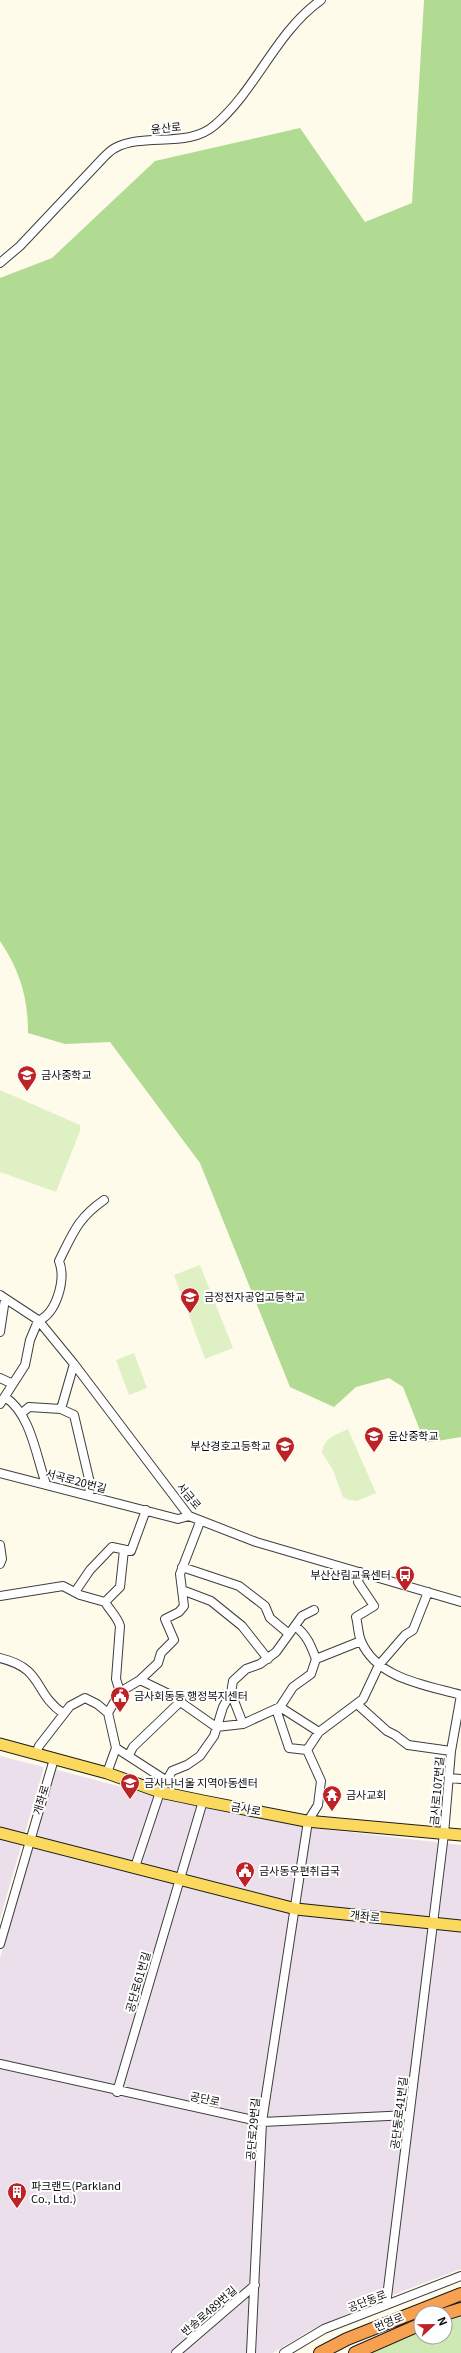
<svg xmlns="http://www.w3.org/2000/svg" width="461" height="2353" font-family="Georgia,'Noto Sans KR',serif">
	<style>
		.industrial { fill: #eadfeb }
		.green { fill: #cee9b4 }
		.forest { fill: #b1da93 }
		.pitch { fill: #e0f0c5 }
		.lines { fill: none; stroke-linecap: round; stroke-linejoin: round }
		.minor-casing { stroke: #3e3e3e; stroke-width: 10 }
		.major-casing { stroke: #1c1c1c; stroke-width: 13 }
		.highway-casing { stroke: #1c1c1c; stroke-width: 14 }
		.minor { stroke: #fff; stroke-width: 8 }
		.major { stroke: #fbd85e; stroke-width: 11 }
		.highway { stroke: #f7a050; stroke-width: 12 }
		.labels { text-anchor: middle; stroke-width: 4; stroke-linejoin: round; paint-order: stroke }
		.street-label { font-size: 11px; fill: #0b0b0b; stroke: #fff }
		.poi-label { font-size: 11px; fill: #0b0b0b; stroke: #fff; text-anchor: start }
	</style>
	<rect width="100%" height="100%" fill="#fffbea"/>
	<!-- industrial -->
	<path class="industrial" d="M0 1756 44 1767 0 1919Z
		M54 1769 170 1800 270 1820 314 1828 461 1845V2269L369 2304 311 2330 273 2353H0V1958Z"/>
	<!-- green -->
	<path class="green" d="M461 2316V2353H366L421 2331V2337H445V2322Z"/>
	<!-- forest -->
	<path class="forest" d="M424 0H461V1437L425 1443 403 1387 389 1378 356 1387 334 1407 290 1387 200 1163 110 1042 65 1044 28 1033C28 997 20 971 0 941V278L52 258 155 161 300 128 365 222 412 203Z"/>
	<!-- pitch -->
	<path class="pitch" d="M0 1090 80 1125V1131L56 1192 0 1172Z
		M200 1265 233 1348 205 1359 174 1275Z
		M134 1353 147 1388 129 1395 116 1360Z
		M348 1429 376 1493 357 1501 349 1500 343 1497 333 1470 322 1453C323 1438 335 1435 348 1429Z"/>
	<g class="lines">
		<!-- minor casing -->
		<g class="minor-casing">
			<path id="minor" d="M0 263 20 246 104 157C107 154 111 150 115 148 144 132 188 149 215 125 257 89 275 33 321 0
				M0 1295 38 1320 74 1364 189 1516 256 1542 461 1602
				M0 1332 5 1299
				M0 1378 13 1384
				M5 1397C31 1414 36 1456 46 1484
				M0 1404 25 1365 30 1340 38 1321C57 1313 66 1279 59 1261 73 1233 78 1218 104 1200
				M61 1409 74 1364
				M22 1413 29 1407 61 1409 74 1415 90 1483 89 1496
				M0 1473 178 1519 189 1516
				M0 1545 2 1559 0 1564
				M182 1567 239 1586 265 1606 270 1618 289 1634
				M360 1572 358 1582 374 1606 356 1617C358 1624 358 1634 361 1641 377 1679 426 1685 461 1695
				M182 1590 211 1601 242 1626 268 1659
				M75 1592 90 1570 112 1547 131 1551 146 1510
				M0 1596 63 1586 80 1595 105 1602
				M105 1602C110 1611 117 1616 120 1626L116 1679 120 1692 140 1680 169 1694 216 1727 243 1724 280 1707 293 1687 311 1674 316 1659C311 1646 307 1635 295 1626
				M105 1602 120 1587 124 1550
				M0 1658C45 1669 32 1692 64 1714
				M316 1659 361 1641
				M140 1680 158 1663 161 1653 174 1640 165 1619 179 1612 184 1606 180 1574 200 1522
				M231 1693 243 1724
				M357 1704 387 1731 395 1735 408 1745 451 1751
				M280 1707 319 1732
				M276 1709 289 1748 307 1750
				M116 1748 167 1781
				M36 1753 39 1746 70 1706 85 1698 97 1704 108 1713
				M129 1755 133 1747 181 1701
				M107 1773 116 1748 108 1713 120 1692
				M449 1778 461 1779
				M135 1867 160 1792 172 1771 187 1765 200 1756 214 1736 223 1707 231 1693 233 1681 246 1669 260 1664 276 1652 302 1616 314 1610
				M0 1944 54 1759
				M0 2064 262 2122 409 2115
				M117 2092 203 1801
				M386 2305 444 1834 451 1751 461 1695
				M176 2353 255 2285
				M251 2353 262 2122 308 1821 318 1805 321 1781 307 1750 319 1732 363 1699 379 1665 405 1635 413 1630 428 1592
				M284 2353 324 2329 461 2276"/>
		</g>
		<!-- major casing -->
		<g class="major-casing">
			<path id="major" d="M0 1744 107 1773 160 1792 203 1801 306 1821 461 1835
				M0 1833 296 1909 461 1926"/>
		</g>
		<!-- highway casing -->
		<g class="highway-casing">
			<path id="highway" d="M445 2314 461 2309
				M320 2353 347 2339 461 2294
				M355 2353 421 2324"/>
		</g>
		<!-- minor -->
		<use href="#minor" class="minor"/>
		<!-- major -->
		<use href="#major" class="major"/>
		<!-- highway -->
		<use href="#highway" class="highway"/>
	</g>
	<!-- icons -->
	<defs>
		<g id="school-pin" transform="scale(1)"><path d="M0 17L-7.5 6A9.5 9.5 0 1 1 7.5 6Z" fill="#bd2226" stroke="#fff"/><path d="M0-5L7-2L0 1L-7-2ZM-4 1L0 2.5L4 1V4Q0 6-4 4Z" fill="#fff"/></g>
		<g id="bus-pin" transform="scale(1)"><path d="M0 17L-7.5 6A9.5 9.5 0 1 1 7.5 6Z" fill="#bd2226" stroke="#fff"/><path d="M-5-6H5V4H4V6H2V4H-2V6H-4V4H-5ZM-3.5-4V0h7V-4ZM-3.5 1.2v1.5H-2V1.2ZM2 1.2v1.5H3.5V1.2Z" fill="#fff"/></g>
		<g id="civic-pin" transform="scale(1)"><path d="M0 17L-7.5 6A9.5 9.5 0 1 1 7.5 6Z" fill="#bd2226" stroke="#fff"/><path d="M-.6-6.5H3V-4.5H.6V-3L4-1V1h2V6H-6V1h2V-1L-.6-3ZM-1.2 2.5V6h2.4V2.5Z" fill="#fff"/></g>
		<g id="temple-pin" transform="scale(1)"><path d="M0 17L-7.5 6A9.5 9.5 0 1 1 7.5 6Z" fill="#bd2226" stroke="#fff"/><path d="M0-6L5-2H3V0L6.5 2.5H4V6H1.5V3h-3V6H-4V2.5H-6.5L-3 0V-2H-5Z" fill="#fff"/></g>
		<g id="building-pin" transform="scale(1)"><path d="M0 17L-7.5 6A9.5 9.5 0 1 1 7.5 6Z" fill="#bd2226" stroke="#fff"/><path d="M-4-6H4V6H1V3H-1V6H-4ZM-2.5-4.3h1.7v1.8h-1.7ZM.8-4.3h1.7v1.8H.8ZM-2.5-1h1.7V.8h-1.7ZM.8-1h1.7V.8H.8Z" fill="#fff"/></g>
	</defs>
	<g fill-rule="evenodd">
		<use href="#school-pin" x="27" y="1075"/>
		<use href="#school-pin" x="190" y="1297"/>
		<use href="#school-pin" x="374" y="1436"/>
		<use href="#school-pin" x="285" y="1446"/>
		<use href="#bus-pin" x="405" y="1575"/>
		<use href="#civic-pin" x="120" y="1696"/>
		<use href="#school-pin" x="130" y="1783"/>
		<use href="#temple-pin" x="332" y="1795"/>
		<use href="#civic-pin" x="245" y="1871"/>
		<use href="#building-pin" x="17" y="2192"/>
	</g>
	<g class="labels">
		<!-- street labels -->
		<g class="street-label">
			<text transform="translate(166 128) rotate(-6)" y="4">윤산로</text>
			<text transform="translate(76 1481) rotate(15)" y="4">서곡로20번길</text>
			<text transform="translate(189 1496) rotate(50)" y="4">서금로</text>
			<text transform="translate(437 1791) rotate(-85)" y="4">금사로107번길</text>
			<text transform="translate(41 1800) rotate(-73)" y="4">개좌로</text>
			<text transform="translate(246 1809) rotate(10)" y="4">금사로</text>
			<text transform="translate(365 1916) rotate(6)" y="4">개좌로</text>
			<text transform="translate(138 1982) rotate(-74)" y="4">공단로61번길</text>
			<text transform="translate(205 2099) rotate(12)" y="4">공단로</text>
			<text transform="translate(399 2113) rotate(-83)" y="4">공단동로41번길</text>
			<text transform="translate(253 2129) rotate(-85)" y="4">공단로29번길</text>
			<text transform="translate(367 2301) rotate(-21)" y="4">공단동로</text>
			<text transform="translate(209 2311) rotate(-41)" y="4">반송로489번길</text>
			<text transform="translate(389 2322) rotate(-22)" y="4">번영로</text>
		</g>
		<!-- poi labels -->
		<g class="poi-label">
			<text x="41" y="1079">금사중학교</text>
			<text x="204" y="1301">금정전자공업고등학교</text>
			<text x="388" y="1440">윤산중학교</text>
			<text x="271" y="1450" text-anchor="end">부산경호고등학교</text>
			<text x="391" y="1579" text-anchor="end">부산산림교육센터</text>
			<text x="134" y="1700">금사회동동 행정복지센터</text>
			<text x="144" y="1787">금사나너울 지역아동센터</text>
			<text x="346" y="1799">금사교회</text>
			<text x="259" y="1875">금사동우편취급국</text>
			<text x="31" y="2190">파크랜드(Parkland<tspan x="31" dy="13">Co., Ltd.)</tspan></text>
		</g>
	</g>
	<!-- north arrow -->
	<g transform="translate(433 2325) rotate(68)"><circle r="19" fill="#ffffff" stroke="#9d9d9d"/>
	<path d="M0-3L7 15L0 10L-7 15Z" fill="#bd2226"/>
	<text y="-6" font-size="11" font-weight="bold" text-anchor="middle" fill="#0b0b0b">N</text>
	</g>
</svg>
